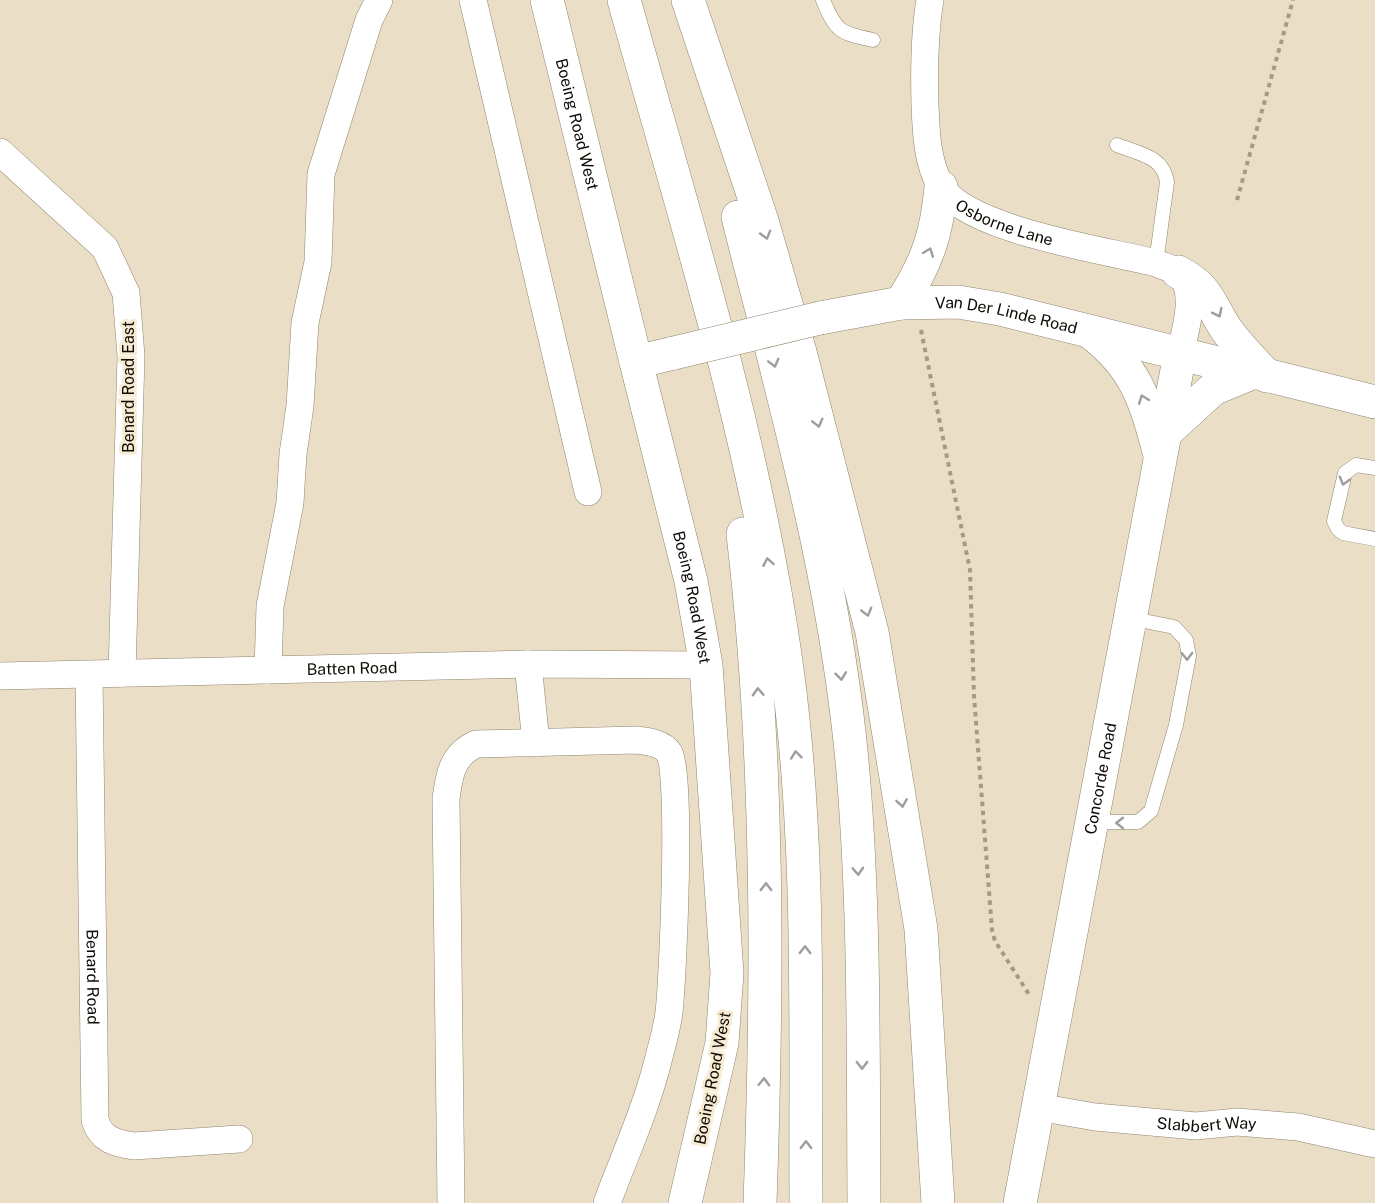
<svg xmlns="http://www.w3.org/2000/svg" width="1375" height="1203" font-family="'Public Sans',sans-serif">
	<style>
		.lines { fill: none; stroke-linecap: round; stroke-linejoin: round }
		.service-casing { stroke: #90856e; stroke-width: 15 }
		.minor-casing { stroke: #90856e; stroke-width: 28 }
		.tertiary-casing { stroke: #90856e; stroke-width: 34 }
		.secondary-casing { stroke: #90856e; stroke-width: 34 }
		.motorway-casing { stroke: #90856e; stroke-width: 34 }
		.path { stroke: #a39b87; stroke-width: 4; stroke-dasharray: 4.5 4.5; stroke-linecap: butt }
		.service { stroke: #fff; stroke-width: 14 }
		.minor { stroke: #fff; stroke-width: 27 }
		.tertiary { stroke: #fff; stroke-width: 33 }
		.secondary { stroke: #fff; stroke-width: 33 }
		.motorway { stroke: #fff; stroke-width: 33 }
		.secondary-bridge-casing { stroke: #90856e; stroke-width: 34; stroke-linecap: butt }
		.secondary-bridge { stroke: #fff; stroke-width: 33 }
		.oneway { stroke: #9f9d9b }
		.labels { text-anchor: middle; stroke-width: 6; stroke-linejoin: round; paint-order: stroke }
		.street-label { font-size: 16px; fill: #0e0b04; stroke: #f7ecd3 }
	</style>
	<rect width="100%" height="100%" fill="#eadfc6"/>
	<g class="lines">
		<!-- service casing -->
		<g class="service-casing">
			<path id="service" d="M823 0C836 32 840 33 873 40
				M1117 145C1140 154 1163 156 1167 182L1156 263
				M1375 468 1356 465 1345 473 1334 521 1338 529 1343 533 1375 539
				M1091 822H1138L1151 811 1176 725 1189 656 1186 640 1174 627 1129 618"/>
		</g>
		<!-- minor casing -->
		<g class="minor-casing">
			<g id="minor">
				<path d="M473 0 588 492"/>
				<path id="s1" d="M930 0C924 35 924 69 925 105 926 132 927 161 940 185 965 230 1105 250 1156 263 1162 266 1172 268 1178 272 1199 289 1185 332 1180 354"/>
				<path d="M0 152 105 248 126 293 131 356 122 673"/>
				<path d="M528 664 536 743"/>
				<path d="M268 670 270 606 290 503 293 454 300 406 305 323 318 262 321 174 369 20 379 0"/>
				<path id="s2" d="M89 675 95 1120C101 1140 115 1143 134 1146L239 1139"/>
				<path id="s3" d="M0 676 528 664 706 665"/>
				<path id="s4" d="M1038 1107 1095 1117 1196 1126 1237 1122 1298 1127 1375 1144"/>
				<path d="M451 1203 446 799C449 775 452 755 476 744L636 740C646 741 663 743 669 753 682 774 673 978 669 1012 667 1029 662 1045 658 1061 646 1109 624 1157 607 1203"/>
			</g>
		</g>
		<!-- tertiary casing -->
		<g class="tertiary-casing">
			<g id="tertiary">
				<path id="s5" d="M636 362 691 581 706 665 727 973 722 1043 685 1203"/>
				<path id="s6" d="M1020 1203 1180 354"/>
			</g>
		</g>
		<!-- secondary casing -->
		<g class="secondary-casing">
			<g id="secondary">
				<path id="s7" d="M547 0 636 362 674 353"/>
				<path d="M1178 272C1209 288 1209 303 1226 329 1238 346 1253 361 1267 376"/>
				<path d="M901 303C927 263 937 234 941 187"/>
				<path id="s8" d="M820 318 901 303 958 302 1000 309 1375 402"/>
				<path d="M1090 332C1137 368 1145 400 1160 455"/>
				<path d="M1165 433 1213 389 1254 372"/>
			</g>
		</g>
		<!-- motorway casing -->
		<g class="motorway-casing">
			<path id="motorway" d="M624 0C685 220 756 441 787 669 811 846 805 1025 806 1203
				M688 0 762 221 800 352 872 632 921 929 938 1203
				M738 217C784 400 837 584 853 772 865 915 863 1060 864 1203
				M743 534C769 757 768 979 760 1203"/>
		</g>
		<!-- path -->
		<path class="path" d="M1237 200 1293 0
			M921 330 970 570 974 696 992 930 995 941 1030 996"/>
		<!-- service -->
		<use href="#service" class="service"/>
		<!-- minor -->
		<use href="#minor" class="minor"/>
		<!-- tertiary -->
		<use href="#tertiary" class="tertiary"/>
		<!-- secondary -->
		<use href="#secondary" class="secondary"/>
		<!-- motorway -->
		<use href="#motorway" class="motorway"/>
		<!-- secondary-bridge casing -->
		<g class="secondary-bridge-casing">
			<path id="secondary-bridge" d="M674 353 820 318"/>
		</g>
		<!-- secondary-bridge -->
		<use href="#secondary-bridge" class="secondary-bridge"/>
	</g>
	<!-- one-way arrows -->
	<defs><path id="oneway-chevron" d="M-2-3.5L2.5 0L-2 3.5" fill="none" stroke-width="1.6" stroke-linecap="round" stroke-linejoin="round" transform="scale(1.5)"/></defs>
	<g class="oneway">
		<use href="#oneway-chevron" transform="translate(766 235) rotate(74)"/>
		<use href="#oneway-chevron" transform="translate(929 252) rotate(-69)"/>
		<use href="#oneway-chevron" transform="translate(1218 313) rotate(63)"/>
		<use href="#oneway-chevron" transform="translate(774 363) rotate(76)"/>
		<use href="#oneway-chevron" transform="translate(1143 399) rotate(-111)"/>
		<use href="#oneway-chevron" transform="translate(818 423) rotate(76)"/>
		<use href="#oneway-chevron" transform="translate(1344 481) rotate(106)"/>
		<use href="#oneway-chevron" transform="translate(768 562) rotate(-100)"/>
		<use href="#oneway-chevron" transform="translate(867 612) rotate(75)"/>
		<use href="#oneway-chevron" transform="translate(1187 656) rotate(89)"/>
		<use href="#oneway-chevron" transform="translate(841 676) rotate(83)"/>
		<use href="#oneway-chevron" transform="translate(758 692) rotate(-93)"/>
		<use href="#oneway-chevron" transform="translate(796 755) rotate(-96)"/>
		<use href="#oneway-chevron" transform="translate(902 803) rotate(81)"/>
		<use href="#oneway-chevron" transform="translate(1120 823) rotate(-180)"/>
		<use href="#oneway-chevron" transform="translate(858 871) rotate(87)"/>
		<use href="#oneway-chevron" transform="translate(766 887) rotate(-90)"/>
		<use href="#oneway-chevron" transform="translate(805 950) rotate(-90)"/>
		<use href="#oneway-chevron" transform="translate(862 1065) rotate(89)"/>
		<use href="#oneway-chevron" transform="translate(764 1082) rotate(-88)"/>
		<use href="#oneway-chevron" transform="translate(806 1145) rotate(-90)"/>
	</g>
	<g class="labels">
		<!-- street labels -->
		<g class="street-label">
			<text dy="6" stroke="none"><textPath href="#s7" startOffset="128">Boeing Road West</textPath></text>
			<text dy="6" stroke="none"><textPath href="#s1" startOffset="264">Osborne Lane</textPath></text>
			<text dy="6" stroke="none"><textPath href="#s8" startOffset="189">Van Der Linde Road</textPath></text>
			<text transform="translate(128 387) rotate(-90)" y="6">Benard Road East</text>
			<text dy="6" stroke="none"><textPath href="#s5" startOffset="242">Boeing Road West</textPath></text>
			<text dy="6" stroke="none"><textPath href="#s3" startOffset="352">Batten Road</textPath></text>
			<text dy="6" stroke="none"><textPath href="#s6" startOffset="432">Concorde Road</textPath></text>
			<text dy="6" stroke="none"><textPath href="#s2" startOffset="302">Benard Road</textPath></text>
			<text transform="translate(712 1078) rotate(-79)" y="6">Boeing Road West</text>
			<text dy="6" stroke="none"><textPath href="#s4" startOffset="170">Slabbert Way</textPath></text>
		</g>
	</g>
</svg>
